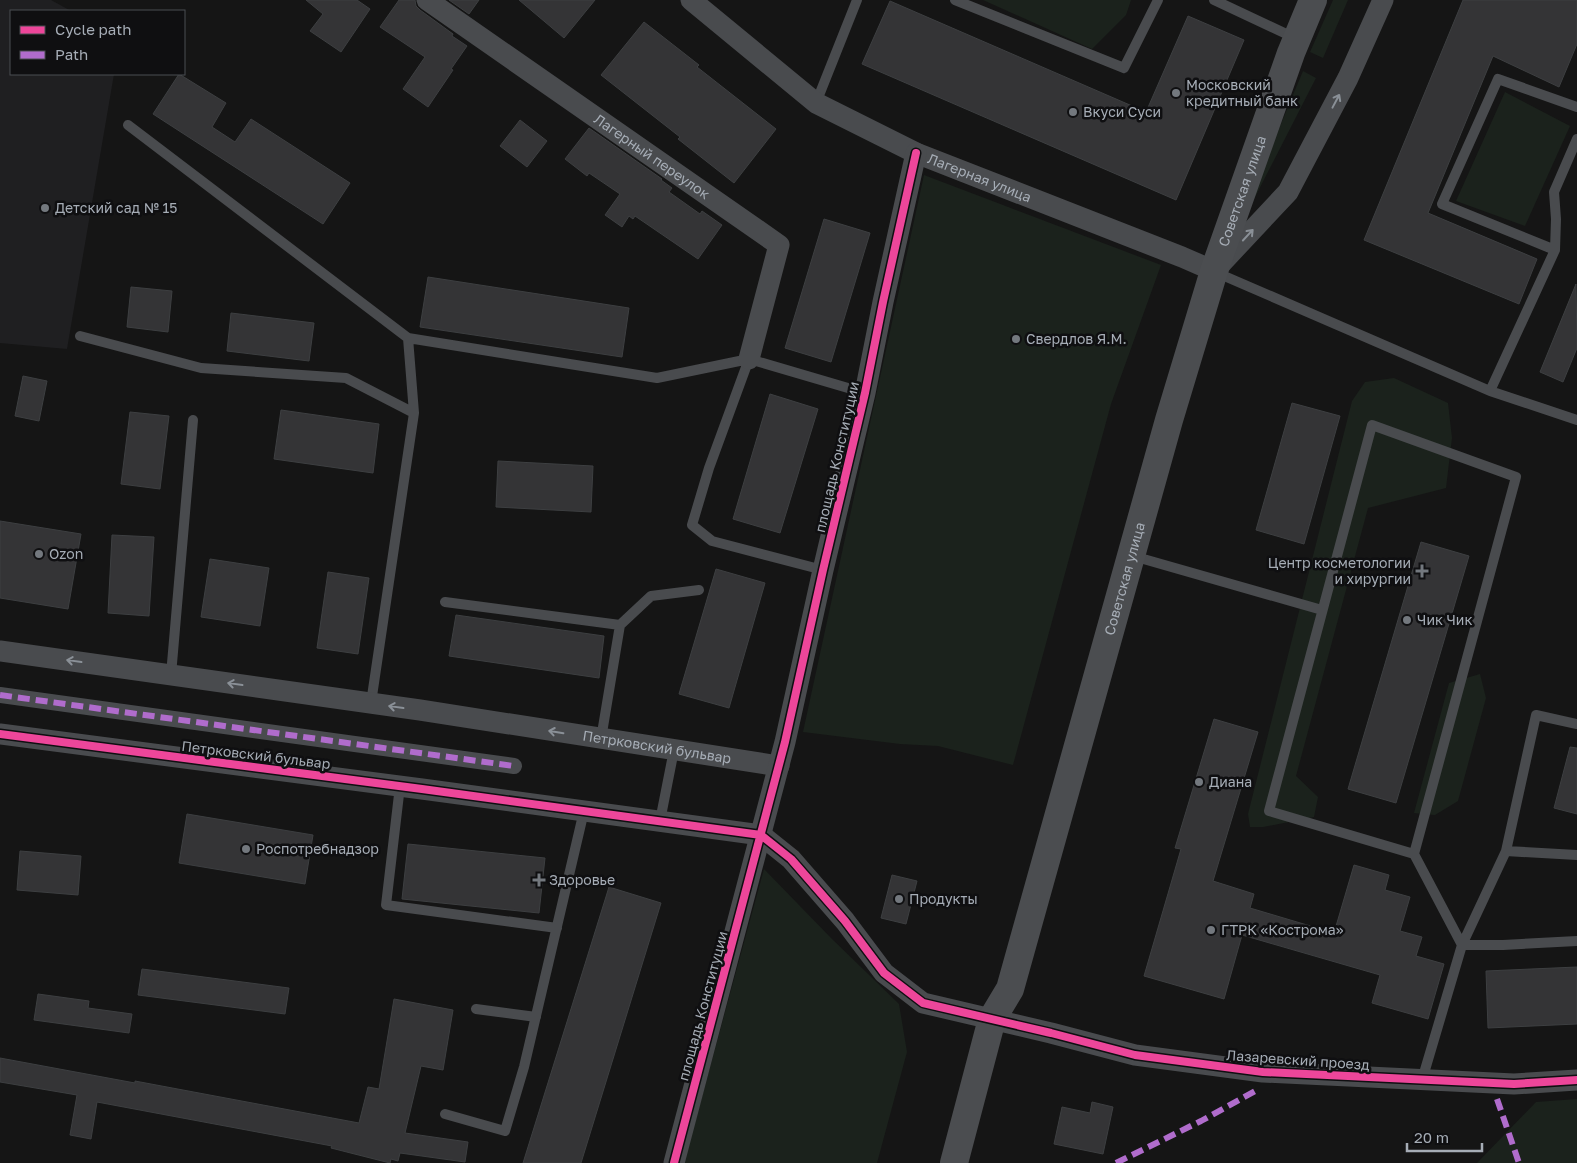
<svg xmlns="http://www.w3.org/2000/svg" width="1577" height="1163" font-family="'Golos Text',sans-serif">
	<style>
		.built { fill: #1f1f21 }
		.green { fill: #1b221c }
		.building { fill: #343436; stroke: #3d3f41 }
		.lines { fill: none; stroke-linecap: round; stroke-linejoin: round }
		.service { stroke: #494b4e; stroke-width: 10 }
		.pedestrian { stroke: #494b4e; stroke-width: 16 }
		.minor { stroke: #494b4e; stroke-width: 21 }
		.primary { stroke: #4b4d50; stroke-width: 28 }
		.quiet { stroke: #b06ccc; stroke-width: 6; stroke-dasharray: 12 6; stroke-linecap: butt }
		.cycleway-casing { stroke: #0f0f11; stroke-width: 11 }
		.cycleway { stroke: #ed469a; stroke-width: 8 }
		.oneway { stroke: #8a9097 }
		.poi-dot { fill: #73787e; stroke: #0f0f11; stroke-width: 2 }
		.labels { text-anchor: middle; stroke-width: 5; stroke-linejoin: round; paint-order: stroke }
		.poi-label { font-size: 14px; fill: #a6adb6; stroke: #0f0f11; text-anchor: start }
		.street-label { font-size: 14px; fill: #a6adb6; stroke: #0f0f11 }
	</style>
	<rect width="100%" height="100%" fill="#151515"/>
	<!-- built -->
	<path class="built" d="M0 0H51L71 11H11V74H114L67 349 0 343Z"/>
	<!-- green -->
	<path class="green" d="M983 0H1131L1126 15 1092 49Z
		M1333 0H1348L1323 58 1310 52Z
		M1303 71 1316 78 1250 207 1247 205Z
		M1505 92 1570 126 1525 226 1456 201Z
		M924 175 1161 265 1111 404 1013 765 938 746 900 744 803 732Z
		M1394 378 1448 403 1452 438 1446 488 1368 508 1296 776 1318 797 1314 817 1263 827H1250L1248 814 1352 401 1365 382Z
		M1480 674 1486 698 1458 801 1435 815 1414 813 1449 683Z
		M764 869 831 938 899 1004 907 1052 877 1163H684Z
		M1577 1099V1163H1477L1536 1102Z"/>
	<!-- building -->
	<path class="building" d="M306 0H357L370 9 341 52 310 31 323 14Z
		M399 0H415L416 6 420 10 453 34 452 36 467 46 451 69 453 70 428 107 403 89 425 57 380 27Z
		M449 0H479L469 14Z
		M519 0H595L564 38Z
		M1463 0H1577V44L1559 87 1493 56 1428 213 1537 259 1519 304 1364 240Z
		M890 1 1146 112 1188 16 1244 40 1176 200 862 64Z
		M644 22 699 65 697 67 776 129 734 183 678 139 680 137 601 75Z
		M179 74 226 103 212 127 235 142 251 119 350 183 323 224 153 114Z
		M520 120 547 141 527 167 500 146Z
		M589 128 662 179 661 180 672 188 669 192 700 214 702 211 722 225 698 259 635 216 633 219 629 216 622 227 605 215 620 194 589 173 587 176 565 159Z
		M824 219 870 233 831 362 785 348Z
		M428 277 629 308 622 357 420 327Z
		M1576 284 1577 348 1563 382 1540 372Z
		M131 287 172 291 168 332 127 327Z
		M231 313 314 323 309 361 227 351Z
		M23 376 47 381 39 421 15 416Z
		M770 394 818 409 780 533 733 519Z
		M1292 403 1340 416 1304 544 1256 530Z
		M281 410 379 424 373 473 274 459Z
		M130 412 169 416 160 489 121 484Z
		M498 461 593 466 591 512 496 507Z
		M0 521 81 534 68 609 0 598Z
		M112 535 154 537 149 616 108 613Z
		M1421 542 1469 556 1396 803 1348 789Z
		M210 559 269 568 260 626 201 617Z
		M716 569 765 583 729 708 679 694Z
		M328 572 369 578 358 654 317 648Z
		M456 615 604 636 599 678 449 656Z
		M1214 719 1258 732 1213 881 1254 894 1250 908 1334 933 1354 865 1389 875 1385 890 1410 897 1400 931 1422 937 1416 956 1444 964 1428 1019 1372 1003 1380 975 1242 935 1224 999 1144 976 1181 849 1175 848Z
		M1570 747 1577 748V814L1554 808Z
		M187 814 313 835 305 884 179 863Z
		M408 844 545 858 539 913 402 899Z
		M20 851 81 856 78 895 17 890Z
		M892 875 917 881 906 924 881 918Z
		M609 887 661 903 581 1163H523Z
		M1577 967V1024L1488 1028 1486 971Z
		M142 969 289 988 285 1014 138 995Z
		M38 994 89 1001 88 1008 132 1014 129 1033 34 1020Z
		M394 999 453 1010 443 1070 421 1066 405 1133 468 1142 465 1162 400 1153 398 1161 391 1159 390 1163 331 1148 332 1146 97 1102 91 1139 70 1135 77 1095 0 1082V1058L135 1083V1081L359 1123 368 1087 379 1089Z
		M1092 1102 1113 1107 1103 1154 1054 1144 1062 1107 1090 1113Z"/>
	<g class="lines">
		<!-- service -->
		<path class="service" d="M955 0 1124 68 1158 0
			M1214 0 1295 38
			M816 103 857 0
			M128 125 408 338 414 413 371 703
			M1555 250 1442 204 1498 79 1577 107
			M1215 272 1490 391 1577 420
			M80 336 201 368 346 378 414 413
			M408 338 657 378 749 359 865 393
			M749 359 709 468 692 525 712 541 823 570
			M1490 391 1555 250 1556 219 1554 192 1577 139
			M1133 556 1322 610
			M445 602 620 625 601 739
			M620 625 651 596 699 590
			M171 675 193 420
			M400 786 386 905 557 928
			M660 821 674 750
			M1506 851 1536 715 1577 724
			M1414 854 1269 811 1372 425 1516 477 1414 854 1462 945 1422 1080
			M1577 855 1506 851 1462 945H1503L1577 941
			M476 1009 536 1017
			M445 1114 505 1131 524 1067 584 811"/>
		<!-- pedestrian -->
		<path class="pedestrian" d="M0 695 514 766"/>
		<!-- minor -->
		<g class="minor">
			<path id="s1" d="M427 0 779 245 749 359"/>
			<path id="s2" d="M691 0 816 103 916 153 1182 257 1214 271 1288 192 1348 78 1383 0"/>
			<path id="s3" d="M0 651 420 710 779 766"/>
			<path d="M0 734 422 789 761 835 791 859 845 921 884 973 923 1003 1051 1033 1135 1055 1263 1072 1514 1084 1577 1080"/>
			<path d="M674 1163 785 742 823 570 865 393 883 302 916 153"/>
		</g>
		<!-- primary -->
		<path class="primary" id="s4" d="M954 1163 992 1019 1010 989 1169 420 1214 271 1291 53 1313 0"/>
		<!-- quiet -->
		<path class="quiet" d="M0 695 514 766
			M1497 1099 1519 1163
			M1116 1163 1201 1121 1257 1090"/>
		<!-- cycleway casing -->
		<g class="cycleway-casing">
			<path id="cycleway" d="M0 734 422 789 761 835 791 859 845 921 884 973 923 1003 1051 1033 1135 1055 1263 1072 1514 1084 1577 1080
				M674 1163 785 742 823 570 865 393 883 302 916 153"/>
		</g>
		<!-- cycleway -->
		<use href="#cycleway" class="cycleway"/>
	</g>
	<!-- one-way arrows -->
	<defs><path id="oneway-shaft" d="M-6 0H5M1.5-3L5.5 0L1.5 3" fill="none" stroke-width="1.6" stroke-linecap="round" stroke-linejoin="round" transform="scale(1.25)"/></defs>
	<g class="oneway">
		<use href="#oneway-shaft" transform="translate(1336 101) rotate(-62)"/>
		<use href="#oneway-shaft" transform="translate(1248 235) rotate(-47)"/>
		<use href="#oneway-shaft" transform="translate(74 661) rotate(-172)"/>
		<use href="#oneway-shaft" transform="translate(235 684) rotate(-172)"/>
		<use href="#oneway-shaft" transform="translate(396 707) rotate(-172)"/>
		<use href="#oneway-shaft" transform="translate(556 732) rotate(-171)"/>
	</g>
	<!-- markers -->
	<g class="poi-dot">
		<circle cx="1176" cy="93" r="5"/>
		<circle cx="1073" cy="112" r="5"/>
		<circle cx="45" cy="208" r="5"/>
		<circle cx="1016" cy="339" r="5"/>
		<circle cx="39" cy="554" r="5"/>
		<path d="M1419.5 563.5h5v5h5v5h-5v5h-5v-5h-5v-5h5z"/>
		<circle cx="1407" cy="620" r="5"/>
		<circle cx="1199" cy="782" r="5"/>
		<circle cx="246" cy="849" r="5"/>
		<path d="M536.5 872.5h5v5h5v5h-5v5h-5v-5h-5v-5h5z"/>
		<circle cx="899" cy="899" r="5"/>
		<circle cx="1211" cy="930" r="5"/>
	</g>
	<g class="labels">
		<!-- poi labels -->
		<g class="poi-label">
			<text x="1186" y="90">Московский<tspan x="1186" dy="16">кредитный банк</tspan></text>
			<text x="1083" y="117">Вкуси Суси</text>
			<text x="55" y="213">Детский сад № 15</text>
			<text x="1026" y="344">Свердлов Я.М.</text>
			<text x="49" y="559">Ozon</text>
			<text x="1411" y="568" text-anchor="end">Центр косметологии<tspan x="1411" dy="16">и хирургии</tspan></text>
			<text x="1417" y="625">Чик Чик</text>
			<text x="1209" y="787">Диана</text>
			<text x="256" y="854">Роспотребнадзор</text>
			<text x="549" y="885">Здоровье</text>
			<text x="909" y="904">Продукты</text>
			<text x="1221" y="935">ГТРК «Кострома»</text>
		</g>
		<!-- street labels -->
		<g class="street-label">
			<text dy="5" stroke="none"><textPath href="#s1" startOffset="274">Лагерный переулок</textPath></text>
			<text dy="5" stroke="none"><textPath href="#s2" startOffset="342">Лагерная улица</textPath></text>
			<text dy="5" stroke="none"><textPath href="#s4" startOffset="1015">Советская улица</textPath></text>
			<text transform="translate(837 457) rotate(-77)" y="5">площадь Конституции</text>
			<text dy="5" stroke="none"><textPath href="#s4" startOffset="610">Советская улица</textPath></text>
			<text dy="5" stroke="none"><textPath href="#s3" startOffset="664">Петрковский бульвар</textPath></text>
			<text transform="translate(256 755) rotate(7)" y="5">Петрковский бульвар</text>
			<text transform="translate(703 1006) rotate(-75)" y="5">площадь Конституции</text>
			<text transform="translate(1298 1060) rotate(4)" y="5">Лазаревский проезд</text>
		</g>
	</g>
	<!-- legend -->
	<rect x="10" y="10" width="175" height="65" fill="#0f0f11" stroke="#4b4e53"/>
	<rect x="20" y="26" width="25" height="8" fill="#ed469a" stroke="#4b4e53"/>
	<text x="55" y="35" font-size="15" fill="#a6adb6">Cycle path</text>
	<rect x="20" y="51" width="25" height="8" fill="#b06ccc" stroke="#4b4e53"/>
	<text x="55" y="60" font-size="15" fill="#a6adb6">Path</text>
	<!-- scale -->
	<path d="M1407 1143v8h75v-8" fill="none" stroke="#a6adb6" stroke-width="2.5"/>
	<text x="1414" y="1143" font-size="15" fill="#a6adb6" stroke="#0f0f11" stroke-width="4" paint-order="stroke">20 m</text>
</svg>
